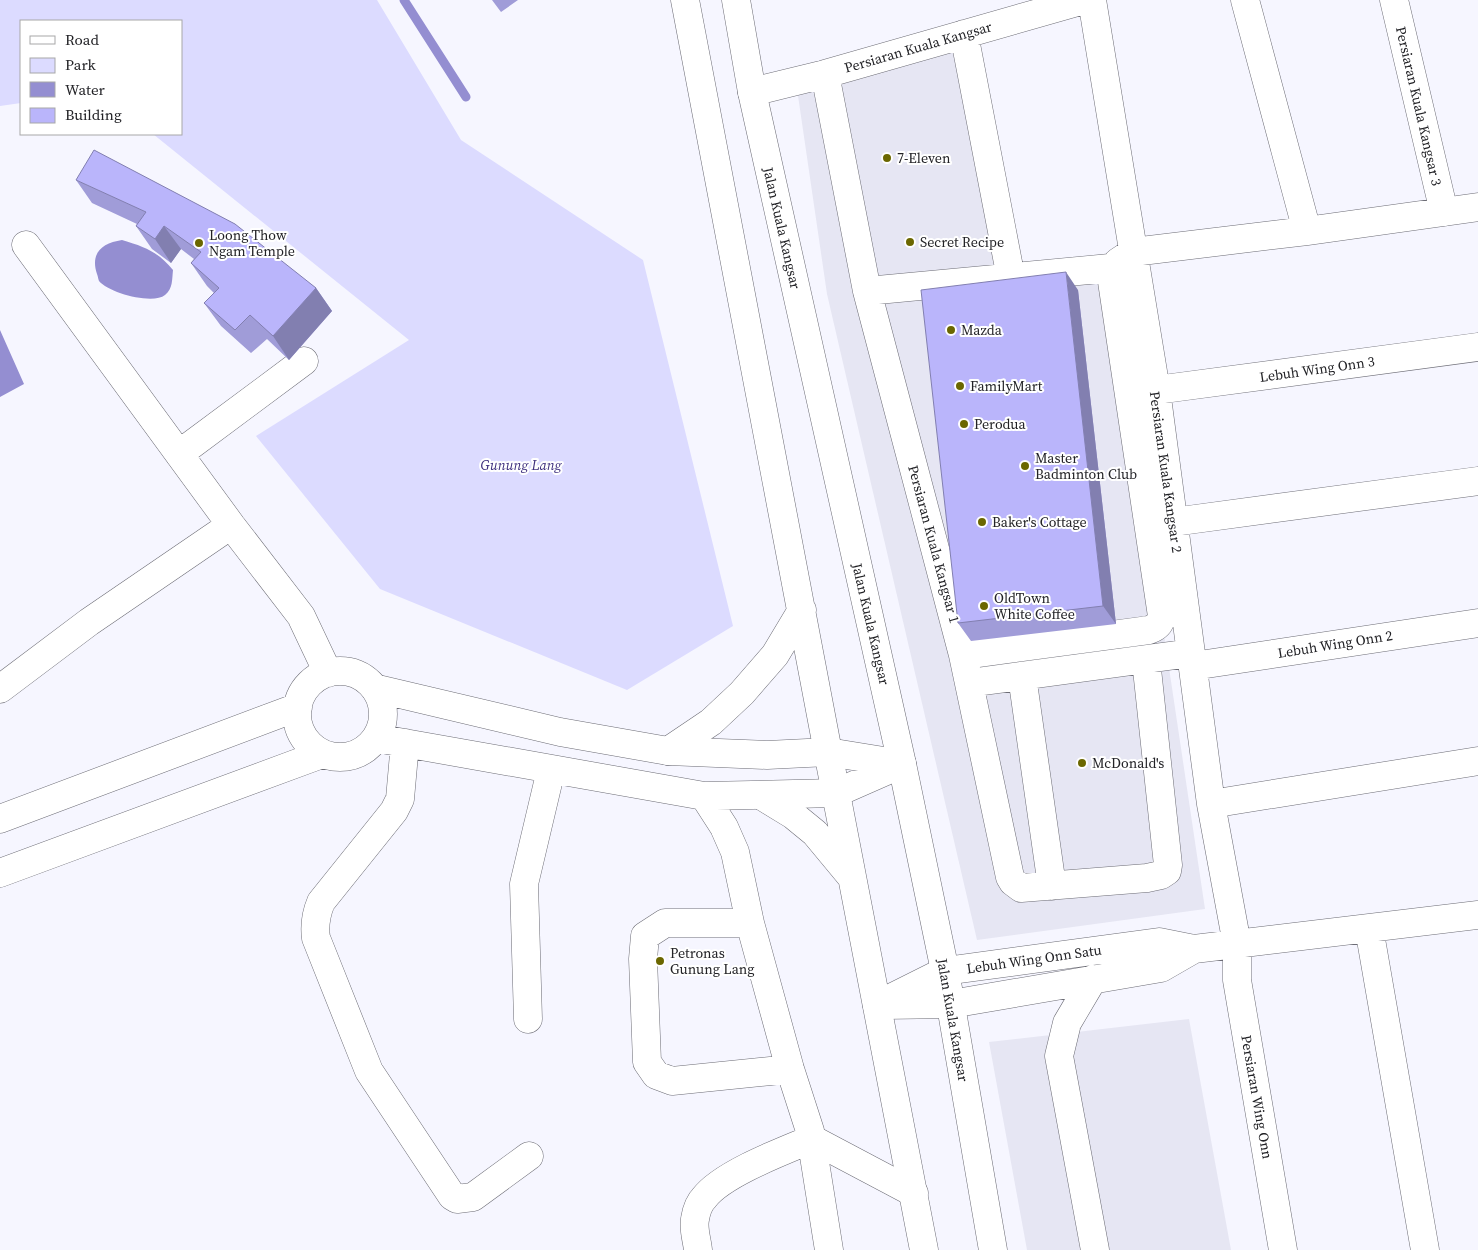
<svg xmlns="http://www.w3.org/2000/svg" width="1478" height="1250" font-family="'Source Serif 4',serif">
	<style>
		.built { fill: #e6e6f3 }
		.green { fill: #dcdbff }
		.water { fill: #948ed1 }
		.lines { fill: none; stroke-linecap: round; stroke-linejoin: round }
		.stream { stroke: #948ed1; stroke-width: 9 }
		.minor-casing { stroke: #6c6c75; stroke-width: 29 }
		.highway-casing { stroke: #6c6c75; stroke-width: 29 }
		.minor { stroke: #fff; stroke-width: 28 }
		.highway { stroke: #fff; stroke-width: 28 }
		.wall { fill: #a09cd8 }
		.shaded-wall { fill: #827fb0 }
		.building { fill: #bab5fb; stroke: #827fb0 }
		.poi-dot { fill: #6b6700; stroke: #fff; stroke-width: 2 }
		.labels { text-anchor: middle; stroke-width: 4; stroke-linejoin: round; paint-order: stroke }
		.street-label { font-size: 14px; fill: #222226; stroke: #fff }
		.poi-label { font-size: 14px; fill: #222226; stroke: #fff; text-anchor: start }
		.park-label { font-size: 14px; font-style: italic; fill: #3e2f7e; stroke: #fff }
	</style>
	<rect width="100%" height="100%" fill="#f6f6ff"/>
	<!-- built -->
	<path class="built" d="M963 33 1008 277 1108 259 1205 909 977 940 827 294 796 82Z
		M1189 1019 1231 1250H1027L989 1042Z"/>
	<!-- green -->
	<path class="green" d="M0 0H377L461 140 643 260 733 626 627 690 380 589 256 436 409 340 153 134H181V21H21V103L0 106Z"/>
	<!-- water -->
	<path class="water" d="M122 240C145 247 157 251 173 270 172 279 173 289 165 295 153 305 109 293 99 281 98 279 98 276 97 274 90 253 102 243 122 240Z
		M0 330 24 384 0 397Z"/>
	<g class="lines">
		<!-- stream -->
		<path class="stream" d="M404 0 466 97"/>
		<!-- minor casing -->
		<g class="minor-casing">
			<path id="minor" d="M1092 0 1156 390 1211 804 1237 944V980L1283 1250
				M1245 0 1307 231
				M1394 0 1444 212
				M964 34 1011 278
				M825 74 867 291 963 655 1010 877 1013 882 1021 888 1147 878 1161 875 1167 871 1168 865 1146 660
				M752 92 825 74 1084 0
				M26 245 231 525 301 616 328 673
				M1118 262 1133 252 1307 231 1478 207
				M867 291 1110 268 1162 616C1160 624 1157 627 1149 630L963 655
				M1156 390 1478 347
				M179 454 304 361
				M1173 522 1478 481
				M1193 666 1478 623
				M297 714a43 43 0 1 1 86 0a43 43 0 1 1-86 0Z
				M1022 676 1052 886
				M969 683 1191 653
				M374 688 560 732 668 751 767 755 828 752 902 764
				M0 689 89 622 231 525
				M376 738 704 796 836 793 902 764
				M405 743 400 799 394 811 321 902C316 914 314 924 316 938L369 1071 452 1196 457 1199 473 1197 529 1156
				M704 796 724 827 735 852 750 923 790 1069 810 1131 829 1250
				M1211 804 1478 761
				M0 819 298 707
				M0 873 322 754
				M750 923H665L645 936 643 959 647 1062 656 1075 672 1081 790 1069
				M1369 928 1425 1250
				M1093 979 1067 1023 1059 1056 1095 1250
				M877 1005 945 971 1159 942 1194 949 1478 915
				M884 1005 951 1004 1161 968 1194 949
				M528 1019 524 884 551 770
				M812 1139 914 1193
				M698 1250C697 1240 693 1229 695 1219 696 1213 699 1203 704 1198 722 1174 783 1151 812 1139"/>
		</g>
		<!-- highway casing -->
		<g class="highway-casing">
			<path id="highway" d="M685 0 828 752 924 1250
				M736 0 752 92 902 764 945 971 993 1250
				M668 751 711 722 742 693 775 655 802 610
				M762 796 793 815 815 833 849 874"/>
		</g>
		<!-- minor -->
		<use href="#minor" class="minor"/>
		<!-- highway -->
		<use href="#highway" class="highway"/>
	</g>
	<!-- wall -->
	<path class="wall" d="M492 0H518L501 12Z
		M76 180 316 288 332 311 289 360 267 339 251 353 221 326 204 303 214 293 207 286 191 263 194 259 181 249 171 263 152 249 136 226 137 224 92 203Z
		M1078 290 1116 624 971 641 958 623Z"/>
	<!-- shaded-wall -->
	<path class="shaded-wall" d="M164 226 181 249 171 263 155 239Z
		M1066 272 1078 290 1116 624 1103 606Z
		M316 288 332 311 289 360 273 336Z"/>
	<!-- building -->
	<path class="building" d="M94 150 235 224 316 288 273 336 250 315 235 330 204 303 219 288 191 263 201 252 164 226 155 239 136 226 146 212 76 180Z
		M1066 272 1103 606 958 623 921 290Z"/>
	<!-- markers -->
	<g class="poi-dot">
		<circle cx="887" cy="158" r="5"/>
		<circle cx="910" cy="242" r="5"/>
		<circle cx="199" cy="243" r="5"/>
		<circle cx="951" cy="330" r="5"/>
		<circle cx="960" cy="386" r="5"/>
		<circle cx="964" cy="424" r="5"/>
		<circle cx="1025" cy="466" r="5"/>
		<circle cx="982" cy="522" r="5"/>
		<circle cx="984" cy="606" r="5"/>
		<circle cx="1082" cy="763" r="5"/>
		<circle cx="660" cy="961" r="5"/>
	</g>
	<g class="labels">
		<!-- street labels -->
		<g class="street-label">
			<text transform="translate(918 47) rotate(-16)" y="5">Persiaran Kuala Kangsar</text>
			<text transform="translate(1419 106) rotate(77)" y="5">Persiaran Kuala Kangsar 3</text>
			<text transform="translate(782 228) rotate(77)" y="5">Jalan Kuala Kangsar</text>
			<text transform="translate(1317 369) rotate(-8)" y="5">Lebuh Wing Onn 3</text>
			<text transform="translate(1166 472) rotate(82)" y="5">Persiaran Kuala Kangsar 2</text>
			<text transform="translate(934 544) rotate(75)" y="5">Persiaran Kuala Kangsar 1</text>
			<text transform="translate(871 624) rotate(77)" y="5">Jalan Kuala Kangsar</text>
			<text transform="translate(1335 644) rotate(-9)" y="5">Lebuh Wing Onn 2</text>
			<text transform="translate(1034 959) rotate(-8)" y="5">Lebuh Wing Onn Satu</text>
			<text transform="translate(953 1020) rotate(80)" y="5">Jalan Kuala Kangsar</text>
			<text transform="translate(1257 1097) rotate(80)" y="5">Persiaran Wing Onn</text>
		</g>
		<!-- poi labels -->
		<g class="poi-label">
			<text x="897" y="163">7-Eleven</text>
			<text x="209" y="240">Loong Thow<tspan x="209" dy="16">Ngam Temple</tspan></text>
			<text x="920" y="247">Secret Recipe</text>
			<text x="961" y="335">Mazda</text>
			<text x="970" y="391">FamilyMart</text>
			<text x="974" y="429">Perodua</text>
			<text x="1035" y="463">Master<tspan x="1035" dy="16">Badminton Club</tspan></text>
			<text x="992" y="527">Baker's Cottage</text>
			<text x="994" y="603">OldTown<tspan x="994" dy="16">White Coffee</tspan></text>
			<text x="1092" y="768">McDonald's</text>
			<text x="670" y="958">Petronas<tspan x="670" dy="16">Gunung Lang</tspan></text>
		</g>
		<!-- park labels -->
		<g class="park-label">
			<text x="521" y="470">Gunung Lang</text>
		</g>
	</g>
	<!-- legend -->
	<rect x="20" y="20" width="162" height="115" fill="#ffffff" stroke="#a7a7a8"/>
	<rect x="30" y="36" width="25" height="8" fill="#ffffff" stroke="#a7a7a8"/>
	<text x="65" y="45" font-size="15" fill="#222226">Road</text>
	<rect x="30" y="58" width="25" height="15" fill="#dcdbff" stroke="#a7a7a8"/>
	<text x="65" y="70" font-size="15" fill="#222226">Park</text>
	<rect x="30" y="82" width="25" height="15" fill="#948ed1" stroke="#a7a7a8"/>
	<text x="65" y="95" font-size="15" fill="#222226">Water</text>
	<rect x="30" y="108" width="25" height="15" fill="#bab5fb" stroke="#a7a7a8"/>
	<text x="65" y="120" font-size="15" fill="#222226">Building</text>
</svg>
